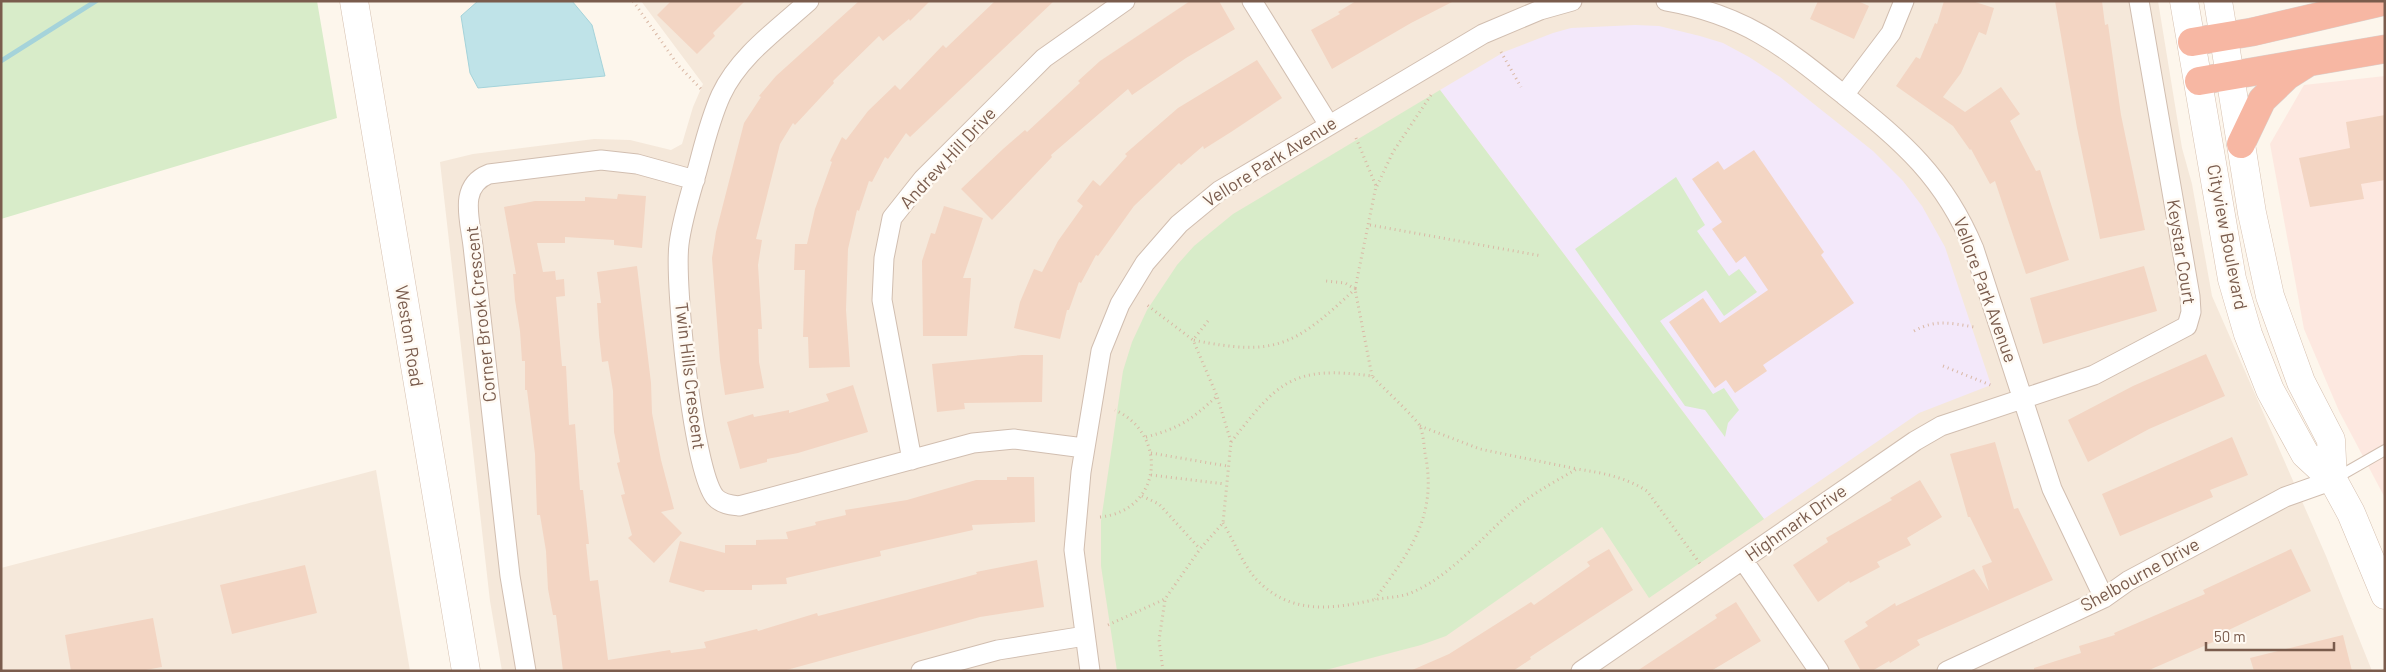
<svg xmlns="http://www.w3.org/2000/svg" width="2386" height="672" font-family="Barlow,sans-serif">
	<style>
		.residential { fill: #f5e8da }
		.commercial { fill: #fde8e0 }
		.education { fill: #f3e8fa }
		.green { fill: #d8ecc9 }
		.water { fill: #bfe3e8; stroke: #a5d3da }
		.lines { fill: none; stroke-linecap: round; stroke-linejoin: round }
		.stream { stroke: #a5d3da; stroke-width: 5 }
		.building { fill: #f3d5c3 }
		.lane-casing { stroke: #d1beb0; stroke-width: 12 }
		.street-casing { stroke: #d1beb0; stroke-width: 21 }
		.secondary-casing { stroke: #d6c0b0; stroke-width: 29 }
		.highway-casing { stroke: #dad1cd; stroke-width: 29 }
		.path { stroke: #d9b8a5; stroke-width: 3; stroke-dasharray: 1 4; stroke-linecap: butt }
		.lane { stroke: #fff; stroke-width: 10 }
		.street { stroke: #fff; stroke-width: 19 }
		.secondary { stroke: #fff; stroke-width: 28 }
		.highway { stroke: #f7b7a3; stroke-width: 28 }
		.labels { text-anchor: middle; stroke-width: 5; stroke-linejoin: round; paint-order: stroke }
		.street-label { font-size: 18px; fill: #7a5c4d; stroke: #fffaf3 }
	</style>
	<rect width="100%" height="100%" fill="#fdf6ec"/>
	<!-- residential -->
	<path class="residential" d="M641 1H2158L2182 148 2192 184 2212 296 2326 556 2372 671H502L490 601 440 162 473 154 594 139 630 140 671 150 682 144 693 107 703 84Z
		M376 470 410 671H1V568Z"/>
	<!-- commercial -->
	<path class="commercial" d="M2385 76V498L2339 411 2304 329 2270 144 2304 85Z"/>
	<!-- education -->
	<path class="education" d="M1635 25 1659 26 1700 36 1723 43 1749 57 1780 77 1873 151 1903 181 1922 206 1945 247 1991 385 1919 413 1764 519 1440 90 1504 52 1553 33 1571 28Z"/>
	<!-- green -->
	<path class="green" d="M1 1H317L337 118 1 219Z
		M1440 90 1764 519 1649 598 1602 527 1446 636 1421 645 1322 671H1117L1101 566V521L1123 371 1132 342 1147 310 1177 265 1194 246 1233 214Z
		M1676 177 1705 225 1697 231 1729 276 1739 269 1757 292 1724 316 1706 290 1660 321 1713 394 1724 388 1739 410 1728 423 1725 437 1705 410 1685 406 1575 249Z"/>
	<!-- water -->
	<path class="water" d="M478 1H572L592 25 605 76 478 88 470 73 461 16Z"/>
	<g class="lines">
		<!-- stream -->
		<path class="stream" d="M1 61 96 1"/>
	</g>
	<!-- building -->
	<path class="building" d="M671 1H745L713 33 715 36 697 54 657 15Z
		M859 1H930L910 21 909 19 883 41 879 36 833 81 834 83 795 125 793 123 780 144 756 239 762 240 758 265 762 329H758L759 362 764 388 725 395 720 361 712 258 716 232 744 123 761 97 759 96 776 76Z
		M995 1H1054L910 137 906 133 888 159 885 157 872 182 869 181 859 211 857 210 848 249 846 310 850 367 809 368 808 337H803L805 270H794L795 244H807L815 209 832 162 830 161 842 137 846 140 868 111 895 85 900 90 943 45 946 48Z
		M1190 1H1219L1235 29 1186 58 1132 95 1128 89 1051 155 1052 157 992 220 961 189 1003 149 1025 130 1027 132 1080 83 1078 81 1100 61Z
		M1356 1H1454L1411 23 1332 69 1311 30 1340 14 1338 12Z
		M1818 1H1858L1869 6 1854 39 1810 19Z
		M1944 1H1972L1994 8 1986 35 1979 32 1961 73 1943 97 1965 112 2001 87 2020 114 2010 121 2036 171 2040 170 2069 260 2026 274 1995 181 1990 184 1971 149 1970 150 1953 126 1896 86 1916 57 1920 59 1935 23 1937 24Z
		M2055 1H2102L2105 25 2108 24 2121 115 2145 230 2100 239 2077 128Z
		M1257 60 1282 98 1231 132 1204 149 1203 146 1181 165 1179 163 1134 206 1098 256 1096 255 1081 283 1079 282 1069 310H1067L1060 339 1014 328 1020 302 1034 269 1042 272 1058 241 1083 206 1077 201 1093 180 1100 186 1127 156 1125 154 1178 108Z
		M2385 115V180L2361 184 2364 199 2310 207 2299 158 2350 148 2346 122Z
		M1754 150 1824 252 1821 255 1854 303 1763 365 1767 371 1735 393 1726 380 1715 388 1669 322 1703 298 1720 323 1768 290 1745 256 1736 263 1712 229 1722 222 1692 179 1718 161 1724 170Z
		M618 194 646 196 642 248 614 245V240L565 237V243H537L543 272 555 271 556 280 564 279 565 296 556 297 562 366H566L569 425 575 424 580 490H583L589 544H586L590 581 598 580 608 660 670 650 671 653 706 648 704 642 757 629 758 631 817 613 818 616 853 607 977 574 976 572 1037 560 1044 607 980 617 783 671H563L556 615H553L548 589 546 551 540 515H537L535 454 527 390H525V361H522L520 331 515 300 513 274H516L504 207 535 201H585V197L617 199Z
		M944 206 983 218 963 278H971L967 336H923L922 261 931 233 935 234Z
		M637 266 651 383 652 413 661 460 674 509 661 512 682 533 654 563 628 538 632 535 621 495 625 494 617 463 620 462 614 432 613 391 608 361 602 362 599 335 597 303H601L597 272Z
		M2144 266 2157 311 2043 344 2030 298Z
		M2206 354 2225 396 2149 429 2088 462 2068 420 2133 386Z
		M1022 355H1043L1042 402 964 403 965 409 937 412 932 364Z
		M853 385 868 432 798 453 767 459V462L740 469 727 422 753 414 754 417 789 410V413L829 401 826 394Z
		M2232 437 2248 475 2210 490 2213 497 2120 536 2102 494Z
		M1995 442 2014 509 2018 508 2053 580 1917 640 1920 645 1890 663 1889 661 1872 671H1861L1844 641 1868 626 1865 622 1895 603 1896 606 1974 569 1989 591 1982 566 1992 562 1970 517H1968L1950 454Z
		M1007 477H1034L1035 522 972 525 973 530 880 551 881 556 786 578 787 584 752 585V590H705L704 592 669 582 680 541 725 553V545H756V540L788 539 786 532 816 525 815 522 846 515 845 510 907 500 976 480H1007Z
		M1920 480 1942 517 1907 538 1911 545 1877 562 1880 567 1850 583 1849 581 1818 602 1793 565 1828 542 1826 538 1892 500 1890 498Z
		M1609 549 1633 590 1530 657 1531 659 1513 671H1410L1449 654 1531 602 1534 605 1590 566 1587 562Z
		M2291 549 2311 591 2218 635 2220 639 2147 671H2034V668L2081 653 2079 646 2115 635 2114 633 2205 594 2203 590Z
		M305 565 317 613 232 634 220 585Z
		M1736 602 1761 641 1711 671H1637L1717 618 1715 615Z
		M153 618 162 667 140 671H71L65 635Z
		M2343 635 2352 671H2254L2250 658Z"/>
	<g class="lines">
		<!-- lane casing -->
		<g class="lane-casing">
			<path id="lane" d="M2336 478 2385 450"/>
		</g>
		<!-- street casing -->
		<g class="street-casing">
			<path id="street" d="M809 1C778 29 739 56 721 95 710 119 704 145 697 171 690 195 682 220 679 244 674 283 693 470 715 497 721 504 731 505 739 506L973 443 1014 439 1084 448
				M1252 1 1329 125
				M1666 1C1745 15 1783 46 1844 95 1903 142 1944 177 1974 249L2052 489 2104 598
				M1844 95 1891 33 1904 1
				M912 460 882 300 884 258 892 218 923 179 1044 58 1125 1
				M1743 560 1819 671
				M526 671 510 576 473 246C470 219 458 186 489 174L601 160 637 164 695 180
				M921 671 998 650 1085 636
				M1090 671 1074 550 1081 472 1101 351 1120 304 1145 263 1179 224 1219 191 1483 34 1540 10 1572 1
				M1581 671 1915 441 1941 426 2094 375 2187 326 2191 312 2190 296 2139 1
				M1947 671 2104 598 2128 581 2285 497 2333 480"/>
		</g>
		<!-- secondary casing -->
		<g class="secondary-casing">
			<path id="secondary" d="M354 1 466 671
				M2184 1 2232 279 2248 334 2270 390 2305 454 2333 480 2351 513 2385 595
				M2218 1 2252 213 2270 296 2301 382 2331 440 2333 480"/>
		</g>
		<!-- highway casing -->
		<g class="highway-casing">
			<path id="highway" d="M2192 42 2252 32 2385 1
				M2199 81 2385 49
				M2241 144 2262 100 2287 76 2306 64"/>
		</g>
		<!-- path -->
		<path class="path" d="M633 1 678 65 702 90
			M1501 52 1521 87
			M1356 138 1376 186 1355 289 1372 376
			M1377 186 1393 152 1433 92
			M1370 225 1542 256
			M1208 321 1193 340C1275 357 1295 346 1355 289L1345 283 1326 281
			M1914 331C1936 319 1949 323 1974 327
			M1943 366 1993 386
			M1420 426 1480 449 1577 469
			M1146 437C1180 428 1191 420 1217 396L1193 340 1147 305
			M1231 442C1278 382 1292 365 1372 376 1382 387 1414 416 1420 426 1423 433 1424 445 1425 453 1438 516 1410 551 1375 599
			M1151 453 1227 466
			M1151 475 1225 484
			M1142 496 1159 504 1200 549
			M1100 517C1162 511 1169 435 1115 410
			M1223 523C1234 541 1242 563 1256 579 1289 614 1329 610 1373 600 1386 597 1400 598 1413 592 1456 573 1486 531 1522 503 1539 490 1559 479 1577 469 1603 473 1625 477 1647 491L1701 565
			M1108 625 1165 599 1200 549 1223 523 1231 442 1217 396
			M1163 671 1159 640 1165 600"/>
		<!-- lane -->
		<use href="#lane" class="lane"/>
		<!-- street -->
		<use href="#street" class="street"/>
		<!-- secondary -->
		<use href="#secondary" class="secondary"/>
		<!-- highway -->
		<use href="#highway" class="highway"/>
	</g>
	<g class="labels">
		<!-- street labels -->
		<g class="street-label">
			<text transform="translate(948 158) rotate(-47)" y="6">Andrew Hill Drive</text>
			<text transform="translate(1270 162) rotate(-32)" y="6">Vellore Park Avenue</text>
			<text transform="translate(2227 237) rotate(79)" y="6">Cityview Boulevard</text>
			<text transform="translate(2181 252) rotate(81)" y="6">Keystar Court</text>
			<text transform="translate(1985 290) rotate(70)" y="6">Vellore Park Avenue</text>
			<text transform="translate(481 314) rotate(-96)" y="6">Corner Brook Crescent</text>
			<text transform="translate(409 336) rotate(81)" y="6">Weston Road</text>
			<text transform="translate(690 376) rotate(83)" y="6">Twin Hills Crescent</text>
			<text transform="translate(1796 523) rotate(-35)" y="6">Highmark Drive</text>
			<text transform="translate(2140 575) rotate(-29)" y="6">Shelbourne Drive</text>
		</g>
	</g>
	<!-- border -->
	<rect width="2386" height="672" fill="none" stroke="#7a5c4d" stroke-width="5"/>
	<!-- scale -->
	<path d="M2206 642v8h128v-8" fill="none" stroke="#7a5c4d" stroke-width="2.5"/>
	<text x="2214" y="642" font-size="15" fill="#7a5c4d" stroke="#fffaf3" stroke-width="4" paint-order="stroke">50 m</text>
</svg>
